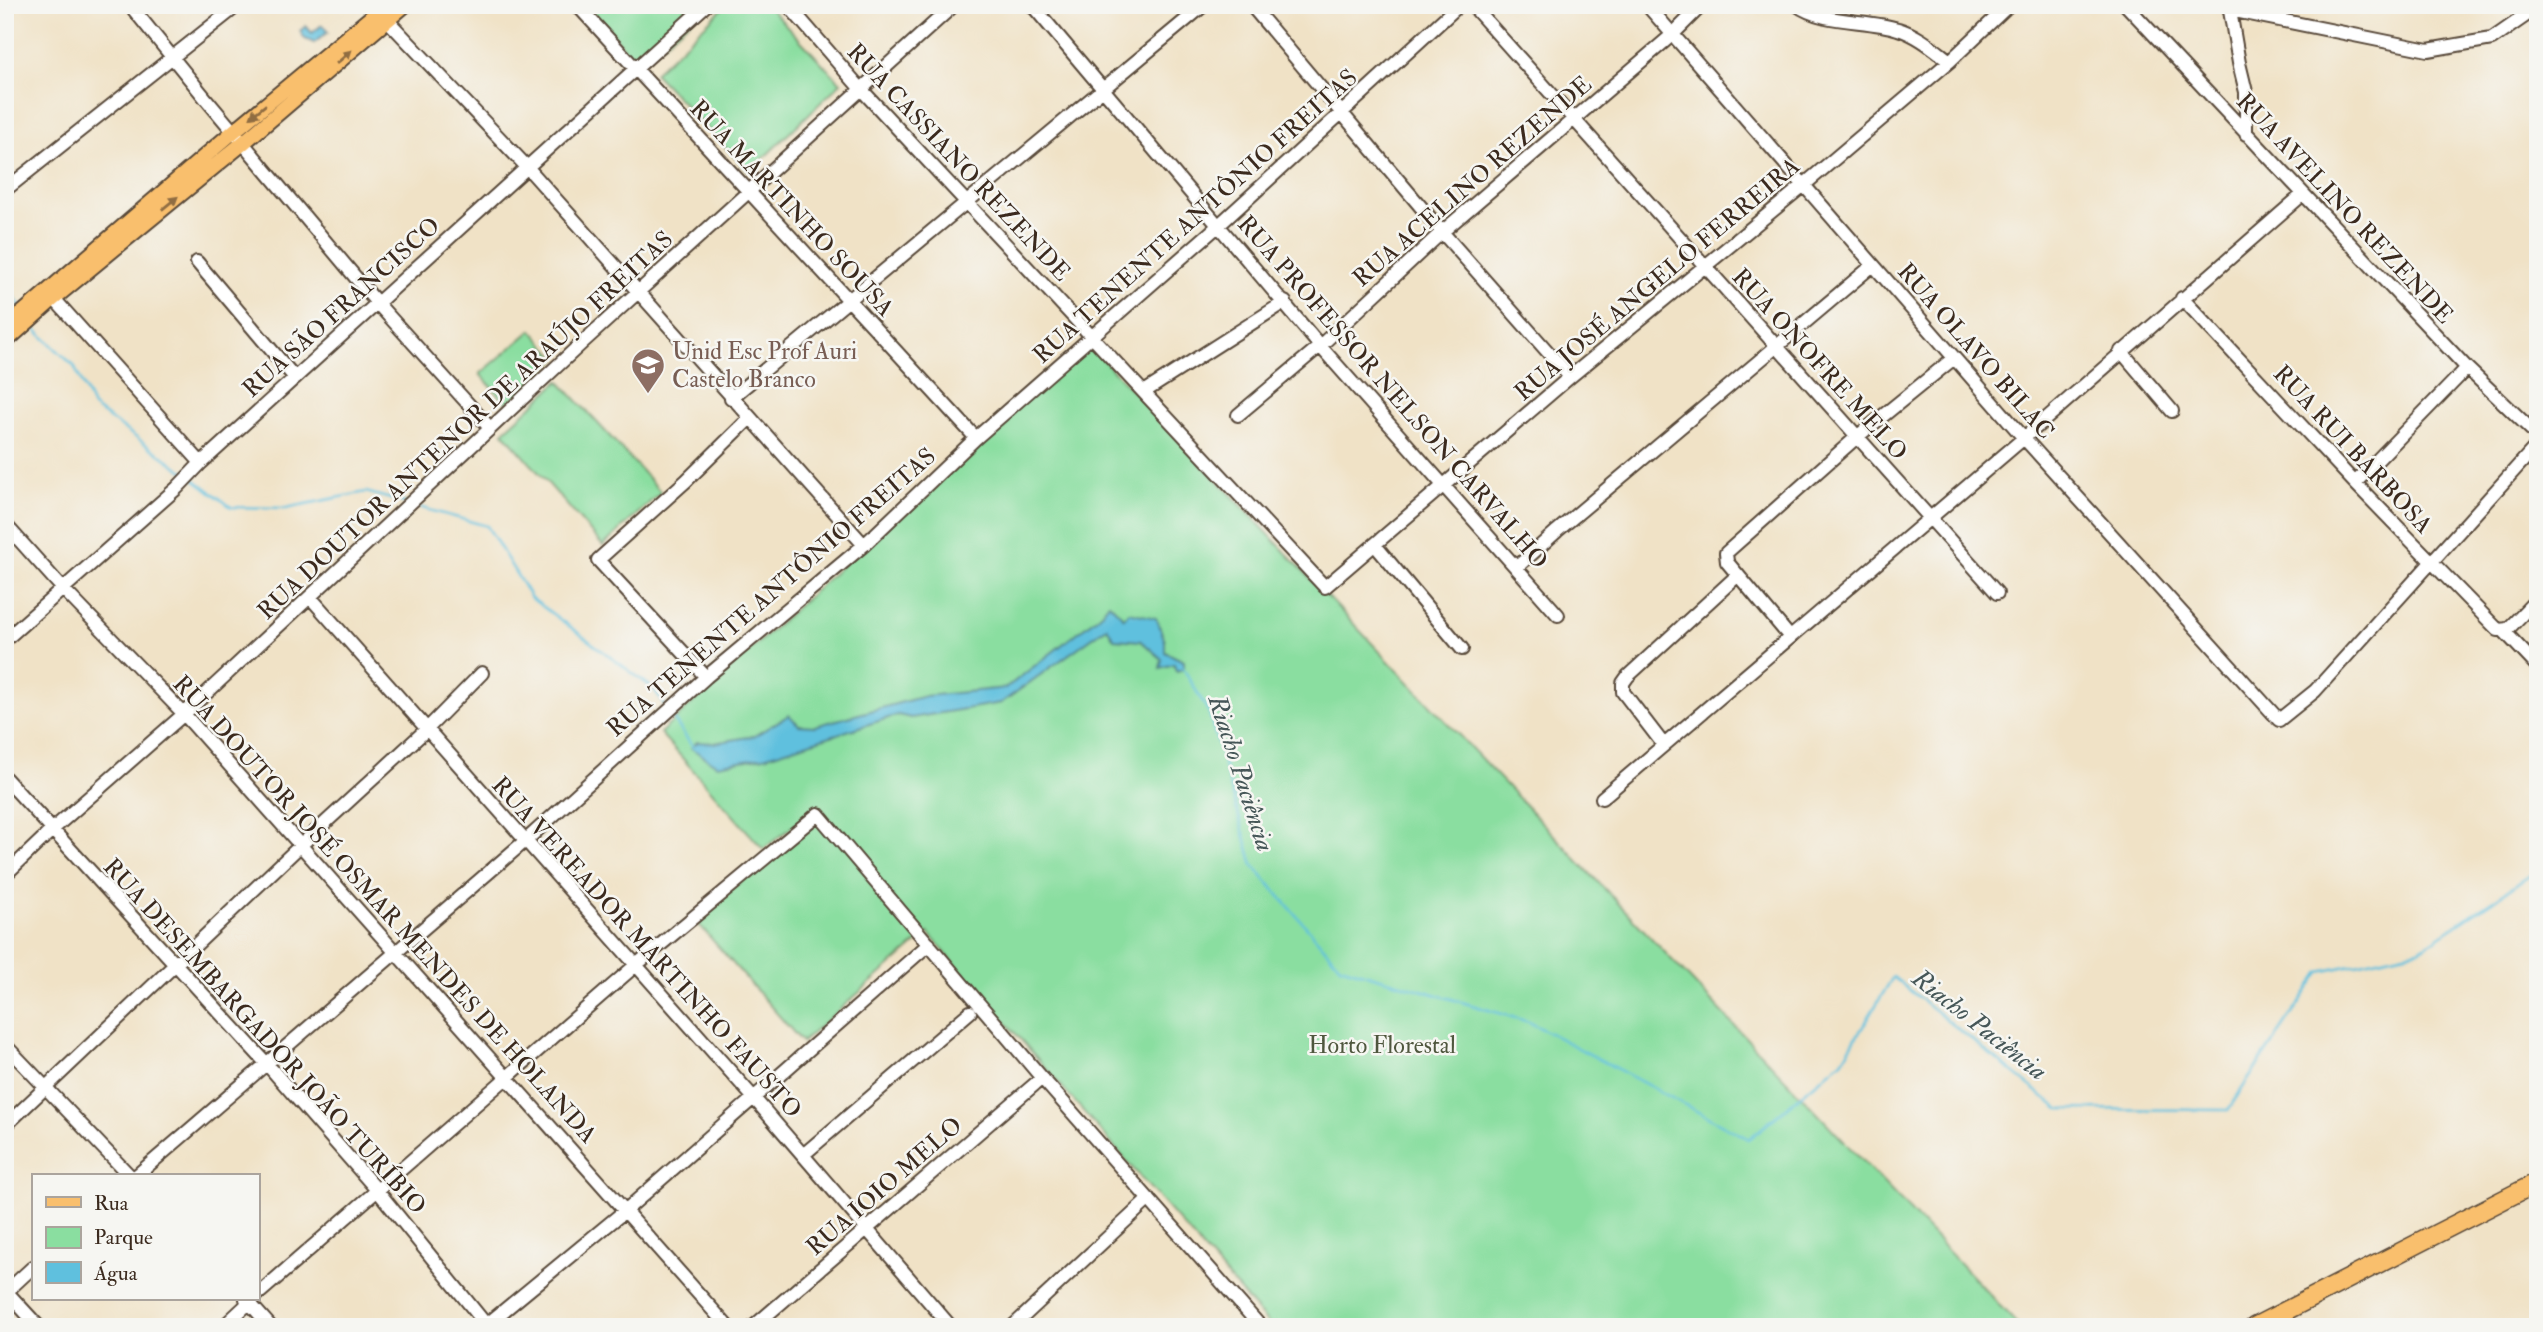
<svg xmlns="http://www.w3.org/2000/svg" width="2543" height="1332" font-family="'IM FELL Double Pica',serif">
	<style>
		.green { fill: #8adea0; stroke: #62845f; stroke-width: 2 }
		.water { fill: #5fc0de; stroke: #4d757e; stroke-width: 2 }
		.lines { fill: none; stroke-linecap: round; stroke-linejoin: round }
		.stream { stroke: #5fc0de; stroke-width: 2.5 }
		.minor-casing { stroke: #564637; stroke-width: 16 }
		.major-casing { stroke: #564637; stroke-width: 18 }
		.highway-casing { stroke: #564637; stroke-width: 21 }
		.minor { stroke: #fff; stroke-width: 12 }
		.major { stroke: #f9bf6d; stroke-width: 14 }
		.highway { stroke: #f9bf6d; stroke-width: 18 }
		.oneway { fill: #906d42 }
		.labels { text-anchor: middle; stroke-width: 5; stroke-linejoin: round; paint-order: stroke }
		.street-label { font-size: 24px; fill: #3b2a1e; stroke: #f6f6f2 }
		.education-label { font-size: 24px; fill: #785e54; stroke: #f6f6f2; text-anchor: start }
		.park-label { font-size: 24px; fill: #4f573e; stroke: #f6f6f2 }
		.water-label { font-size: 26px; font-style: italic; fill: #465758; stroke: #f6f6f2 }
	</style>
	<rect width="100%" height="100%" fill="#f6f6f2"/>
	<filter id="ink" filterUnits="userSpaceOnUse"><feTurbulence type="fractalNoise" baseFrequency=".0143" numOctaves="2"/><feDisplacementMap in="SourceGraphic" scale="14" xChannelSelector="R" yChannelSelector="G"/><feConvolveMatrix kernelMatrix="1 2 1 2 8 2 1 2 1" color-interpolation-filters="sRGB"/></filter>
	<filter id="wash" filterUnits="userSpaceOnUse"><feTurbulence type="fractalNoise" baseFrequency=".00686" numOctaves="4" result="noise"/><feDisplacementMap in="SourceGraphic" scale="28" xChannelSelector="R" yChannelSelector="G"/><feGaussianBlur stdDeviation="1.57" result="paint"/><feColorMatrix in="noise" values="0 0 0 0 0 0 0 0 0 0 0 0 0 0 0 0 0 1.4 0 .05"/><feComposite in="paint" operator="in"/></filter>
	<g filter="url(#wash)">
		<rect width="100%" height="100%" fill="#f0e2c6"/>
		<!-- green -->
		<path class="green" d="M586 5H708L639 65Z
			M726 5H767L841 83 749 172 654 73Z
			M532 330 557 359 507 404 480 374Z
			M1088 344 1183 444 2020 1327H1271L928 933 802 1042 693 918 825 813 819 807 763 849 660 733 862 547Z
			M559 381 661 492 603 546 503 432Z"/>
		<!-- water -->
		<path class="water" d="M322 25 328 32 314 43 305 39 300 31 306 26 312 33Z
			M1109 603 1124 618 1129 612 1156 618 1165 641V652L1184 661V669L1176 671 1174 664 1160 668 1162 659 1141 641 1114 639 1107 627 1001 703 911 718 898 715 764 757 717 765 691 748 697 742 714 743 754 736 789 715 799 725 815 726 925 696 1006 688 1099 616Z"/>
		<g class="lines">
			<!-- stream -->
			<path class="stream" d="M5 156 8 181
				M7 195 5 226 9 290 21 307
				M32 324 39 333 74 366 93 407 185 472
				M193 478 231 507 286 508 366 492 405 503
				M415 506 487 526 531 598 654 689 667 709
				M1182 666 1209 713 1253 865 1340 966 1529 1022 1749 1139 1842 1061 1893 977 2059 1109 2228 1110 2320 972 2419 950 2538 870
				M670 714 694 749"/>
		</g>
	</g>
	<g filter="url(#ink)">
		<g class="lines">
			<!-- minor casing -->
			<g class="minor-casing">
				<path id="minor" d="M130 5 206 99 377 303 490 428
					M373 5 527 167 864 545
					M577 5 976 438
					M788 5 860 88 1325 587 1570 377 1805 184 1950 61 2009 5
					M1032 5 1320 346 1558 615
					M1251 5 1442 232 1570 377
					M1472 5 1997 593
					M1647 5 2024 438 2279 720 2315 691 2538 444
					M1797 5C1822 24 1868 19 1898 29 1918 35 1934 49 1950 61
					M2126 5 2467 368 2538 436
					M2229 5 2239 63 2246 92V134
					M2230 10 2428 50 2492 39 2538 7
					M5 190 238 5
					M197 262 295 378
					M48 292 201 463
					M2182 298 2355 483 2498 630 2508 629 2538 598
					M2121 351 2172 411
					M1144 392 1285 302
					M731 398 1204 5
					M1238 415 1320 346 1442 232 1672 35 1702 5
					M2355 483 2467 368
					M5 524 64 590 184 714 728 1327
					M1375 545 1462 649
					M1517 567 1557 531 1872 266
					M310 597 753 1097 951 1327
					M2504 631 2538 667
					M1789 636 1727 562 1726 553 1858 436 1954 358
					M5 640 177 488 201 463 706 5
					M706 677 598 560 686 481 749 419
					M1663 744 1623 692V683L1628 676 1738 575
					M5 778 266 1063 377 1190 488 1327
					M1602 798 2024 438 2302 195
					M5 875 53 829 184 714 583 342 954 5
					M5 1045 130 1176
					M5 1126 301 845 426 730 482 673
					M803 1155 970 1012
					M136 1176 524 842 706 677 864 545 976 438 1219 225 1459 5
					M5 1290 39 1327
					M5 1293 33 1267
					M257 1295 636 965 818 814 1042 1078 1261 1327
					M246 1299 271 1327
					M223 1327 253 1299
					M484 1327 626 1210 929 944
					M753 1327 1042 1078
					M1012 1327 1149 1199"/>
			</g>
			<!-- major casing -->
			<g class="major-casing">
				<path id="major" d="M5 328 233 132 386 5
					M5 342 53 299 243 143 405 5"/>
			</g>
			<!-- highway casing -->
			<g class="highway-casing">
				<path id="highway" d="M2254 1327 2538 1182"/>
			</g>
			<!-- minor -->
			<use href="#minor" class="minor"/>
			<!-- major -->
			<use href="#major" class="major"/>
			<!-- highway -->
			<use href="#highway" class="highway"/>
		</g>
		<!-- one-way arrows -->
		<defs><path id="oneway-solid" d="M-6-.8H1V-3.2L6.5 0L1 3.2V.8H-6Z" transform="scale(1.75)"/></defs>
		<g class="oneway">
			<use href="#oneway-solid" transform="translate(344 57) rotate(-41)"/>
			<use href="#oneway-solid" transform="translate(258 111) rotate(141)"/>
			<use href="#oneway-solid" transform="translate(170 203) rotate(-39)"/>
		</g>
	</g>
	<!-- icons -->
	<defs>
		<g id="school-pin" transform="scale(1.75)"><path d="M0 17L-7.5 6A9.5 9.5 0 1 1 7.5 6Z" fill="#8d6e63" stroke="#f6f6f2"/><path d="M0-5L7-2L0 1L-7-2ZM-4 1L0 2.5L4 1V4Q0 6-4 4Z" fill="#fff"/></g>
	</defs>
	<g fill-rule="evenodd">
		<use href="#school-pin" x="648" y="365"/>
	</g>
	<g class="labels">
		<!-- street labels -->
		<g class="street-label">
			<text transform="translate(959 162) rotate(47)" y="8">RUA CASSIANO REZENDE</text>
			<text transform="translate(1472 181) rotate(-41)" y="8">RUA ACELINO REZENDE</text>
			<text transform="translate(792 208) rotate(47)" y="8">RUA MARTINHO SOUSA</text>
			<text transform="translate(2345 208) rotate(47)" y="8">RUA AVELINO REZENDE</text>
			<text transform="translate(1195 216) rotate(-42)" y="8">RUA TENENTE ANTÔNIO FREITAS</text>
			<text transform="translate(1657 279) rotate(-40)" y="8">RUA JOSÉ ANGELO FERREIRA</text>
			<text transform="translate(341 307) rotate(-42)" y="8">RUA SÃO FRANCISCO</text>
			<text transform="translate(1976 351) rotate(49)" y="8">RUA OLAVO BILAC</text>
			<text transform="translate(1820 364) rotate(48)" y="8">RUA ONOFRE MELO</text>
			<text transform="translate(1393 392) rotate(49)" y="8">RUA PROFESSOR NELSON CARVALHO</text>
			<text transform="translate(465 425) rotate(-43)" y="8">RUA DOUTOR ANTENOR DE ARAÚJO FREITAS</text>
			<text transform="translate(2353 449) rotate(47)" y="8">RUA RUI BARBOSA</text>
			<text transform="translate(771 592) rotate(-41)" y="8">RUA TENENTE ANTÔNIO FREITAS</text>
			<text transform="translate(385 909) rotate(48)" y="8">RUA DOUTOR JOSÉ OSMAR MENDES DE HOLANDA</text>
			<text transform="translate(647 947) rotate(48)" y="8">RUA VEREADOR MARTINHO FAUSTO</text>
			<text transform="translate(265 1036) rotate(48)" y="8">RUA DESEMBARGADOR JOÃO TURÍBIO</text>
			<text transform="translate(884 1186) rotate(-41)" y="8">RUA IOIO MELO</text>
		</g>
		<!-- education labels -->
		<g class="education-label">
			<text x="672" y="359">Unid Esc Prof Auri<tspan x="672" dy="28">Castelo Branco</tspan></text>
		</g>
		<!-- park labels -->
		<g class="park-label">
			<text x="1382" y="1053">Horto Florestal</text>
		</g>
		<!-- water labels -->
		<g class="water-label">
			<text transform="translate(1242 773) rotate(72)" y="9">Riacho Paciência</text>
			<text transform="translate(1980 1024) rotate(38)" y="9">Riacho Paciência</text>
		</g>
	</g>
	<!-- margin -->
	<rect width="2543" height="1332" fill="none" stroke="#f6f6f2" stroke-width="28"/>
	<!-- legend -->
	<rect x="32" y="1174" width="228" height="126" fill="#f6f6f2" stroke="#aba49d" stroke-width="2"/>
	<rect x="46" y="1197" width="35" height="10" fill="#f9bf6d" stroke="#aba49d" stroke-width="2"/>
	<text x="94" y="1210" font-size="21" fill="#3b2a1e">Rua</text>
	<rect x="46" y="1227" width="35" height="21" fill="#8adea0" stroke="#aba49d" stroke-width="2"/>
	<text x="94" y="1244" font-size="21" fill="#3b2a1e">Parque</text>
	<rect x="46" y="1262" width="35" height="21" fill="#5fc0de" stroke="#aba49d" stroke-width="2"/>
	<text x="94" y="1280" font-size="21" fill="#3b2a1e">Água</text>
</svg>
